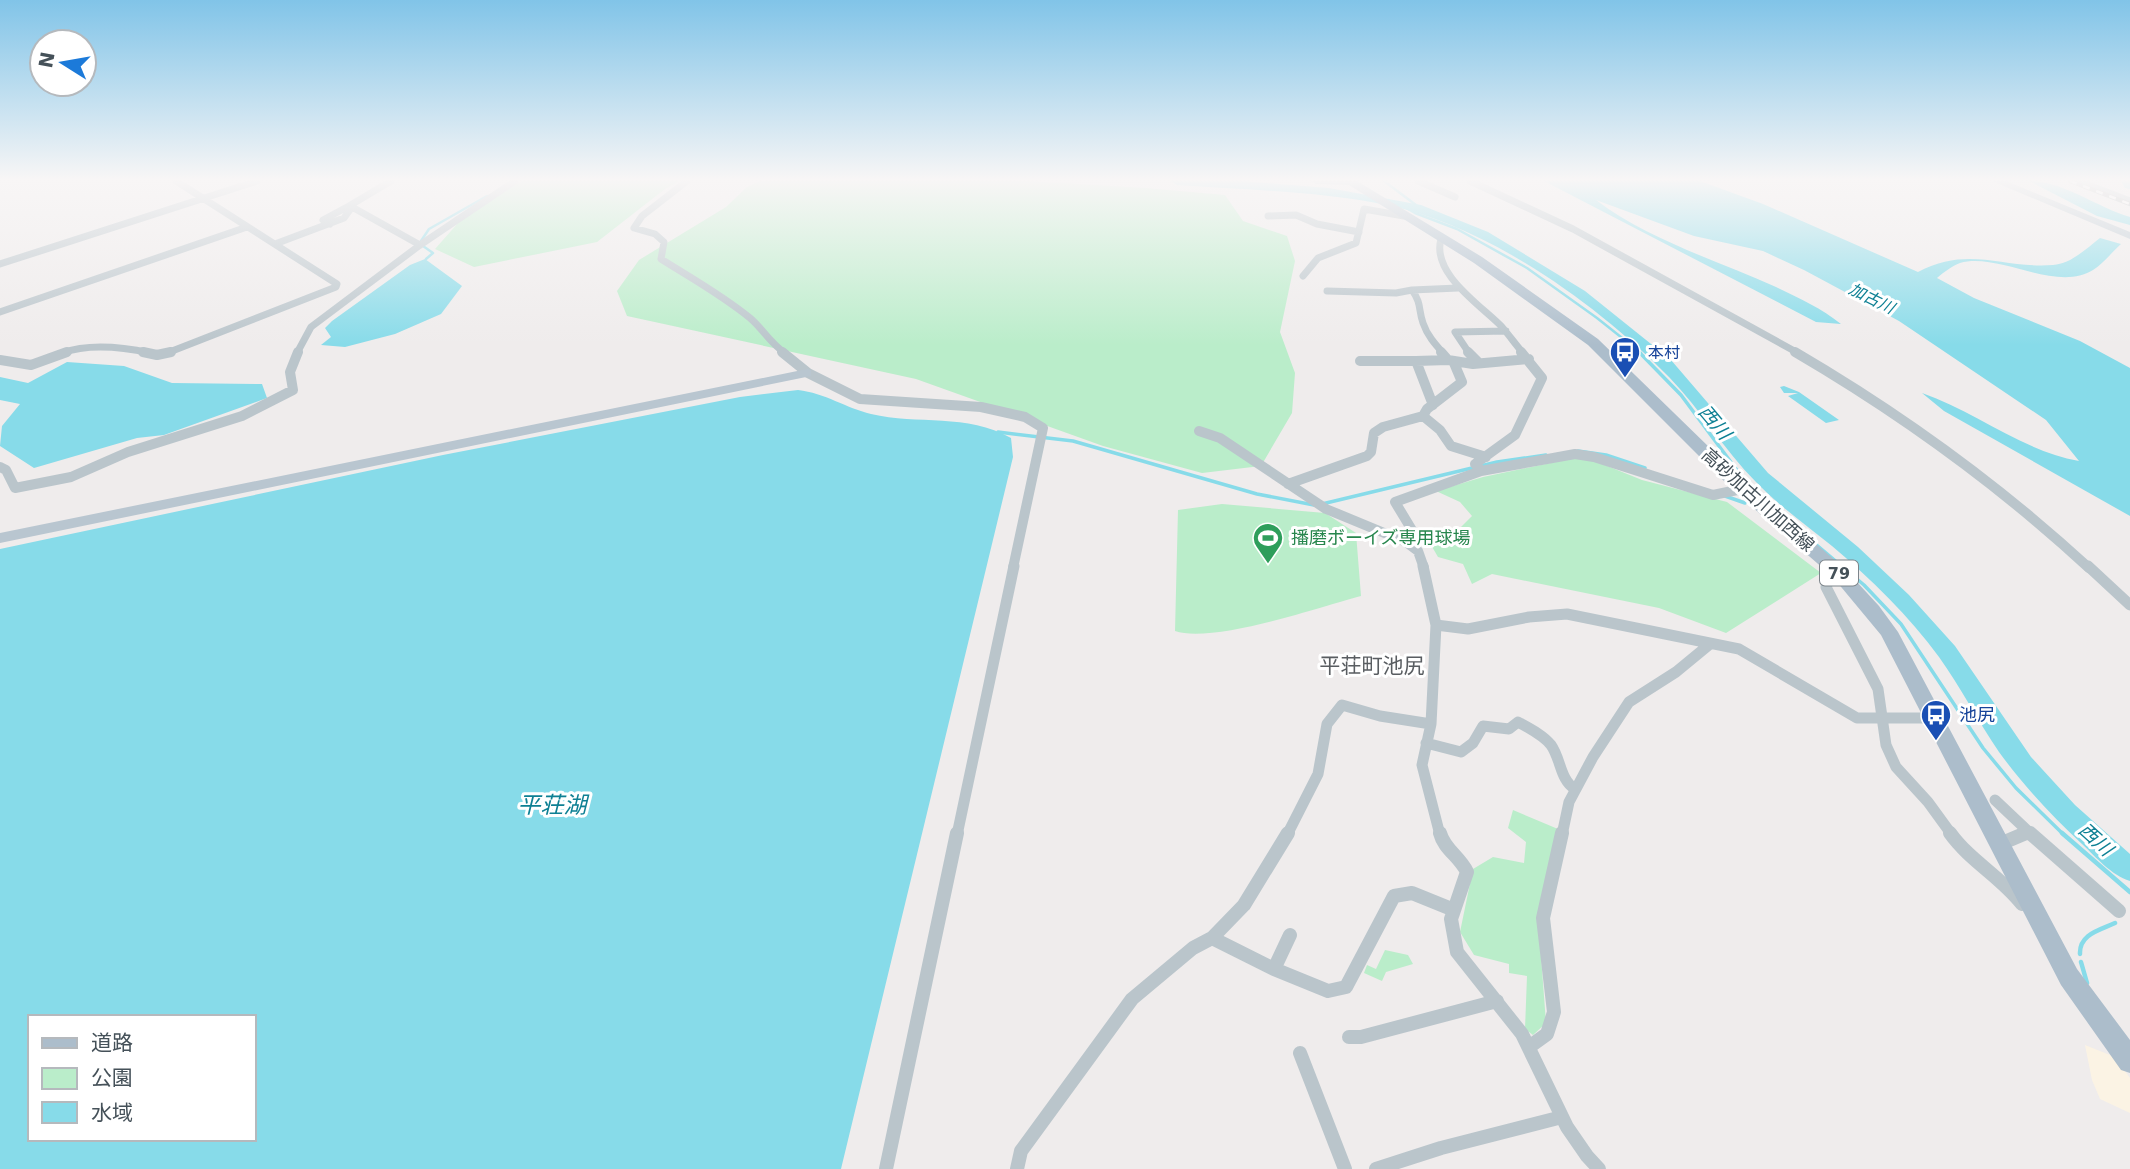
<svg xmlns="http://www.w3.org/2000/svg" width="2130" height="1169" font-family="'DejaVu Sans','Noto Sans JP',sans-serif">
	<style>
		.commercial { fill: #fbf3e4 }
		.green { fill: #baedca }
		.water { fill: #87dbe9; fill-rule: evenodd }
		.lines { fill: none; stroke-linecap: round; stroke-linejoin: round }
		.stream-far2 { stroke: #87dbe9; stroke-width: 2.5 }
		.stream-far1 { stroke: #87dbe9; stroke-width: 3.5 }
		.stream { stroke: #87dbe9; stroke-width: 4.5 }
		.river { fill: #87dbe9; fill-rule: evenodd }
		.street-far3 { stroke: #bac5cb; stroke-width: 7 }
		.street-far2 { stroke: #bac5cb; stroke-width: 10 }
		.street-far1 { stroke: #bac5cb; stroke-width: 11 }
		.street { stroke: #bac5cb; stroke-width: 14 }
		.secondary { fill: #b9c6d0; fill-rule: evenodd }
		.primary { fill: #acbdcb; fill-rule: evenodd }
		.rail-casing { stroke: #aeb2b6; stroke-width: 4.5 }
		.rail { stroke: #fff; stroke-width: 2.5; stroke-dasharray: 7; stroke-linecap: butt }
		.labels { text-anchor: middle; stroke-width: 6; stroke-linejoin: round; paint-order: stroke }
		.far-water-label { font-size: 16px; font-style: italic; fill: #0e8094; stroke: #fff }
		.far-transit-label { font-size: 16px; fill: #164399; stroke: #fff; text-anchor: start }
		.shield { fill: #fff; stroke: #7d858b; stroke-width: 2 }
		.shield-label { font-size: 16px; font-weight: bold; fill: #455159 }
		.street-label { font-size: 18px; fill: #455159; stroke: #fff }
		.leisure-label { font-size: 18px; fill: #27864d; stroke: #fff; text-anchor: start }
		.transit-label { font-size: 18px; fill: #164399; stroke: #fff; text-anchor: start }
		.water-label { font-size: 19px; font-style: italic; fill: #0e8094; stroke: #fff }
		.quarter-label { font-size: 21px; fill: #595d61; stroke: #fff }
		.near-water-label { font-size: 23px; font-style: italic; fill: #0e8094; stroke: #fff }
	</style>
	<rect width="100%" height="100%" fill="#efecec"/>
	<!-- commercial -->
	<path class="commercial" d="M2085 1045 2115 1057 2130 1078V1113L2100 1099 2092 1080Z"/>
	<!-- green -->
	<path class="green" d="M522 181H680L665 189 597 242 474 267 435 249 466 214Z
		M760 181H1028L1146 188 1225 195 1243 221 1287 236 1295 261 1280 332 1295 373 1292 413 1261 466 1202 473 1103 446 916 379 627 316 617 291 639 260 726 207 747 187Z
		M1575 458 1595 461 1642 480 1727 502 1821 573 1726 633 1659 608 1492 574 1472 584 1463 564 1438 557 1427 538 1455 533 1472 516 1460 502 1436 491 1483 477Z
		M1222 504 1325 513 1356 533 1361 596C1320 607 1212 644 1175 631L1178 510Z
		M1513 810 1558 829 1538 916 1546 1023 1533 1035 1525 1029 1527 976 1509 973V964L1474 955 1460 932 1473 869 1493 857 1524 863 1526 842 1508 828Z
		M1385 950 1408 955 1413 964 1386 972 1382 981 1364 973 1367 965 1376 969Z"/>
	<!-- water -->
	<path class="water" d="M1544 181H1700L1763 204 1918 272C1969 245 2003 269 2053 265 2071 264 2087 248 2100 238L2121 244C2112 252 2103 264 2093 270 2056 293 1999 252 1960 263 1952 266 1944 272 1937 278L1974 298 2080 341 2130 368V516L1944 411 1922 393C1975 411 2022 451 2079 461L2046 420 1899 321 1804 270 1763 251 1694 236 1596 200C1649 240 1716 260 1776 287 1799 298 1821 308 1841 324L1816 322Z
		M425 259 462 286 441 314 395 334 345 347 321 345 331 337 325 328 332 321 410 265Z
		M67 362 124 366 172 383 262 384 267 398 164 435 137 438 34 468 0 446 2 426 20 404 0 400V377L28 383Z
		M1784 386 1799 392 1839 420 1826 423 1788 396 1798 393H1784L1780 387Z
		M798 390C825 393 846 408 871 414 918 425 967 413 1011 438L1013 457 841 1169H0V549L443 455 740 397ZM30 1017H254V1139H30Z"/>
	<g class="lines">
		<!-- stream-far2 -->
		<path class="stream-far2" d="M1384 181 1424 211
			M1401 205 1415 213 1457 229 1527 268 1597 318 1641 353
			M421 241 429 229 487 196
			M423 246 433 253 426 259"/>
		<!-- stream-far1 -->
		<path class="stream-far1" d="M1639 352 1681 395 1742 477 1781 515 1864 585 1901 624 1983 748 2016 788 2064 835
			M998 432 1073 441 1257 494 1314 505
			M1578 451 1606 455 1645 468
			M1725 496 1745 503
			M1322 504 1497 462 1546 455"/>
		<!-- stream -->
		<path class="stream" d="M2062 833 2130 892
			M2080 954C2079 934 2100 930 2115 923
			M2081 962 2087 983"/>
		<!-- river -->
		<path class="river" d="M1171 181H1242L1329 188 1421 205 1488 232 1585 291 1671 360 1768 473 1858 547 1909 595 1955 646 2031 757 2075 805 2130 854V881C2111 875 2096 857 2082 844 2052 816 2023 785 1999 752 1978 721 1961 688 1939 657 1909 616 1871 579 1832 546 1806 525 1779 506 1756 482 1724 450 1701 410 1669 377 1597 304 1488 226 1387 205 1318 191 1247 190 1177 185Z
			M2029 181C2063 181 2096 207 2130 217V225L2097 216Z
			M2121 181H2130V189L2125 188Z"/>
		<!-- street-far3 -->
		<path class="street-far3" d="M687 181 642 216 634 228 655 234 664 242 661 259C691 278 722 295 750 318 763 329 770 343 785 353
			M1418 181 1455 197
			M1470 181 1573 229 1798 353
			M2078 181 2130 201
			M352 207 420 245
			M1268 216 1296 215 1317 224 1359 232
			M330 224 323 220 349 206
			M1441 239C1431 274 1482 306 1502 327 1509 335 1516 345 1523 353
			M275 244 344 218 352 207 349 206 391 181
			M0 264 257 181
			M1303 276 1318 258 1356 243 1364 209 1404 216
			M1327 291 1396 293 1412 290
			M0 312 247 227
			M62 353C90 343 122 347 150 353
			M167 353 336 287 337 284 176 181
			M297 353 311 327 420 245 515 181
			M1443 353C1435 344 1427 335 1423 323 1418 309 1422 304 1412 290L1458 288
			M1469 353 1455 332 1506 331"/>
		<!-- street-far2 -->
		<path class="street-far2" d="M143 352 157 355 171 352
			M782 352 808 373 860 399 981 407 1025 417 1043 428 1013 568
			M1441 352 1448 360
			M1468 352 1479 363
			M1795 352C1901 414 1999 485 2089 568
			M0 360 31 365 67 352
			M1360 361H1416
			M1433 405 1416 361 1448 360 1473 364 1529 359
			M1423 416 1440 430 1451 446 1486 457
			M1199 431 1220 438 1326 509 1406 542 1418 551 1424 568
			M0 467 6 470 15 488 71 477 128 452 242 416 293 390 290 372 298 352
			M1481 471 1475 464 1515 435 1542 378 1521 352
			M1288 484 1367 456 1371 452 1374 433 1383 427 1423 416 1427 409 1462 382 1454 363
			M1406 542 1415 535 1395 502 1481 471 1575 454 1594 457 1713 495 1742 489"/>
		<!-- street-far1 -->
		<path class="street-far1" d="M1423 566 1436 625 1431 724 1422 765 1440 835
			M2088 566 2130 605
			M1838 572 1831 576 1826 587 1878 689 1886 745 1896 767 1928 802 1952 835
			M1436 625 1468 629 1529 617 1567 614 1739 649 1857 718H1934
			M1426 743 1461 752 1473 743 1483 726 1509 729 1518 722C1529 728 1543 735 1551 745 1561 759 1560 780 1575 789
			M1995 800 2032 835
			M957 835 1014 566
			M1287 835 1318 774 1327 724 1342 705 1380 716 1431 724
			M1562 835 1569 802 1593 757 1629 702 1676 672 1710 644
			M2022 835 2027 833"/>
		<!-- street -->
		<path class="street" d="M1440 833C1444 849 1460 857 1467 872L1451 919 1457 952 1522 1034 1567 1127 1587 1156 1599 1169
			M1950 833C1970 861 2001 877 2022 904
			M2030 833 2119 911
			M2000 844 2026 833
			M1212 938 1274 969 1328 991 1346 987 1394 896 1412 893 1454 910
			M1274 969 1290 935
			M1349 1037H1361L1497 1001
			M1529 1047 1547 1034 1554 1012 1543 918 1562 833
			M1300 1053 1345 1169
			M886 1169 957 833
			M1017 1169 1021 1151 1132 999 1193 948 1212 938 1244 905 1288 833
			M1376 1169 1441 1148 1562 1117"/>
		<!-- secondary -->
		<path class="secondary" d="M1992 181H2006L2130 232V239Z
			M807 369 811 370V376L0 543V533Z"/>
		<!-- primary -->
		<path class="primary" d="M1311 181H1357L1482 257 1598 339 1748 485 1844 568 1879 606 1898 632 2077 969 2130 1040V1073L2121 1070 2061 985 1881 635 1832 576 1736 493 1588 345 1474 263 1349 185 1316 184Z"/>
		<!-- rail casing -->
		<g class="rail-casing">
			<path id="rail" d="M2070 181 2130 204"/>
		</g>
		<!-- rail -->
		<use href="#rail" class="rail"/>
	</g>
	<!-- sky -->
	<linearGradient id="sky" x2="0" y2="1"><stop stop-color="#81c4e8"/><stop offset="0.52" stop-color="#f8f6f6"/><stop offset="1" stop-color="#f8f6f6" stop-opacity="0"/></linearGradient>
	<rect width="2130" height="345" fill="url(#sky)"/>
	<!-- icons -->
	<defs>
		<g id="bus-pin" transform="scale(1.575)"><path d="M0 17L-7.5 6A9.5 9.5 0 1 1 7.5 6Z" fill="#1a4fb4" stroke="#fff"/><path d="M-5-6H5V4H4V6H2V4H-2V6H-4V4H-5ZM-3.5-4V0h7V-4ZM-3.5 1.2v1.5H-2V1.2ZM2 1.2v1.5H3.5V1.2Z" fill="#fff"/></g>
		<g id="stadium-pin" transform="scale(1.575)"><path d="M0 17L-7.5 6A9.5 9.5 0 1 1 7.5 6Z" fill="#2e9e5b" stroke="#fff"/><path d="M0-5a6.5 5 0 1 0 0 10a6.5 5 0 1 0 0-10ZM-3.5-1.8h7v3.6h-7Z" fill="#fff"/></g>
	</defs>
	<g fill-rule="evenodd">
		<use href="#bus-pin" x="1625" y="352"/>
		<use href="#stadium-pin" x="1268" y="538"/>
		<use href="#bus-pin" x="1936" y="715"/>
	</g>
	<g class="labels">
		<!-- far-water labels -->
		<g class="far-water-label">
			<text transform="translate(1872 298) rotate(26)" y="6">加古川</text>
		</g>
		<!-- far-transit labels -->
		<g class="far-transit-label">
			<text x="1648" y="358">本村</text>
		</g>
		<!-- shield labels -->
		<rect class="shield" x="1820" y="560.5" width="38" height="25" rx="5"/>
		<g class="shield-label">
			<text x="1839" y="579">79</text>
		</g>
		<!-- street labels -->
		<g class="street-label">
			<text transform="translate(1758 500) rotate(42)" y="6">高砂加古川加西線</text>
		</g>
		<!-- leisure labels -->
		<g class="leisure-label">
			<text x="1291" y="544">播磨ボーイズ専用球場</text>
		</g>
		<!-- transit labels -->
		<g class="transit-label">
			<text x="1959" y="721">池尻</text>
		</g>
		<!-- water labels -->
		<g class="water-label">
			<text transform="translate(1715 422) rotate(50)" y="7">西川</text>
			<text transform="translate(2096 839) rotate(42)" y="7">西川</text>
		</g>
		<!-- quarter labels -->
		<g class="quarter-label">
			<text x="1372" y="673">平荘町池尻</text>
		</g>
		<!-- near-water labels -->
		<g class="near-water-label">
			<text x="552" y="813">平荘湖</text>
		</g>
	</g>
	<!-- legend -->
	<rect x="28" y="1015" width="228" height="126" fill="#ffffff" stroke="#b5b9bd" stroke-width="2"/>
	<rect x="42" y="1038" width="35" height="10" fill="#acbdcb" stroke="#b5b9bd" stroke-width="2"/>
	<text x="91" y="1050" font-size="21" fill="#455159">道路</text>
	<rect x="42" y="1068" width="35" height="21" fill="#baedca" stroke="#b5b9bd" stroke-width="2"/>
	<text x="91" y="1085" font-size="21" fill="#455159">公園</text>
	<rect x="42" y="1102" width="35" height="21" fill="#87dbe9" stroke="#b5b9bd" stroke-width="2"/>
	<text x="91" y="1120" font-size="21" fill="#455159">水域</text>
	<!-- north arrow -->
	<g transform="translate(63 63) rotate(281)"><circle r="33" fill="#ffffff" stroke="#b5b9bd" stroke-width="2"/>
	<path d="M0-5L12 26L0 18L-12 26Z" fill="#1c7ad9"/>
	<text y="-10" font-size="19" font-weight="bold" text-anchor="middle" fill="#455159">N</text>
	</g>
</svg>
